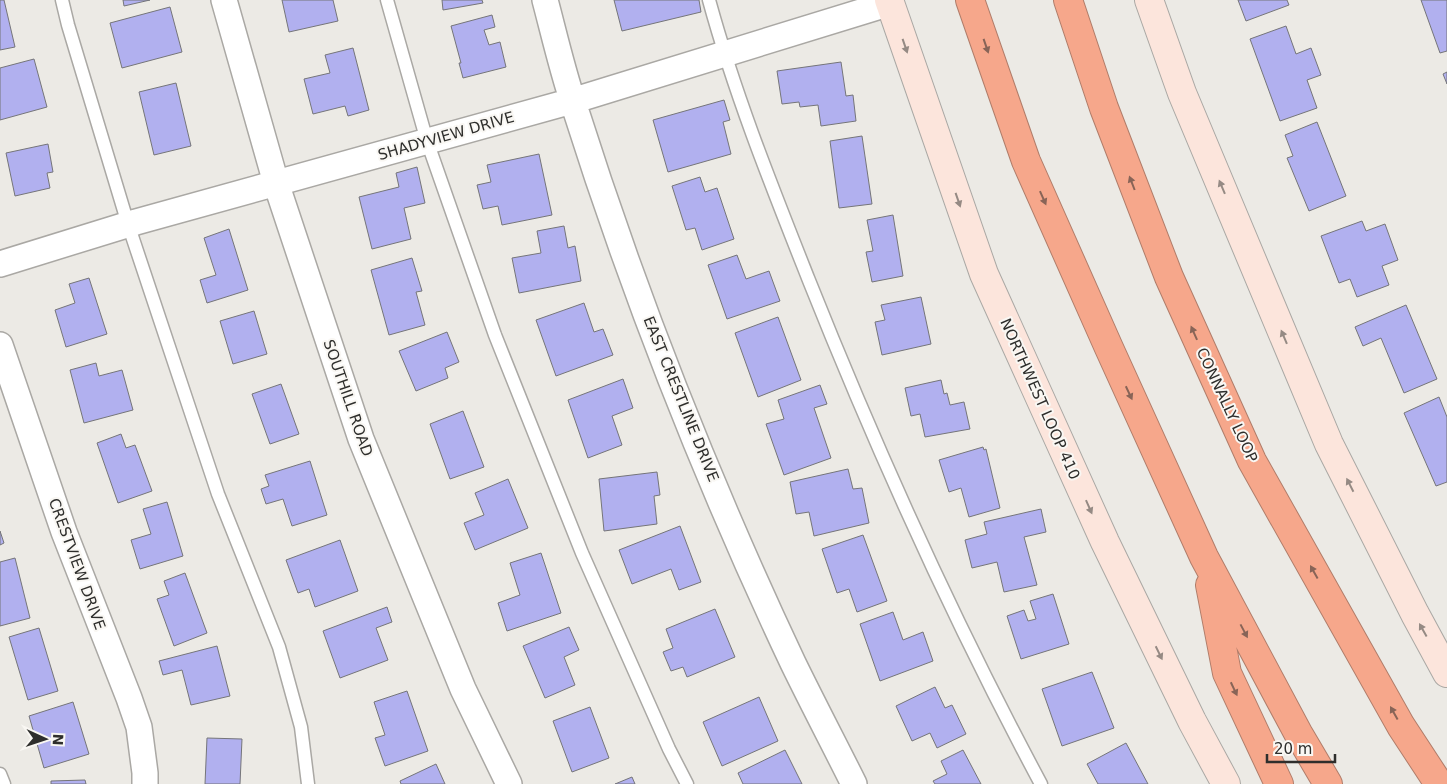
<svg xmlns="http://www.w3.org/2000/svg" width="1447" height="784" font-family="'DejaVu Sans',sans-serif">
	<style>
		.building { fill: #b1b0ef; stroke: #757579 }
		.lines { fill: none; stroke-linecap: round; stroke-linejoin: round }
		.service-casing { stroke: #aaa8a4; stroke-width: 15 }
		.minor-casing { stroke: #aaa8a4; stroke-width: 28 }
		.secondary-casing { stroke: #aaa8a4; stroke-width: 30 }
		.motorway-casing { stroke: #b07d6a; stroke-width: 30 }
		.service { stroke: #fff; stroke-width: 12 }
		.minor { stroke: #fff; stroke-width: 25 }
		.secondary { stroke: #fce5dc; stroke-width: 28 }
		.motorway { stroke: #f6a78b; stroke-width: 28 }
		.oneway { fill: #958a84 }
		.oneway2 { fill: #886457 }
		.labels { text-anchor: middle; stroke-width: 4; stroke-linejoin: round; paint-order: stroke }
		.street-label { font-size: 15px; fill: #2e2e2c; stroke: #f9f7f3 }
	</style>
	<rect width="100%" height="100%" fill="#eceae5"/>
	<!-- building -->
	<path class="building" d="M0 0H4L15 47 0 50Z
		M123 0H150L124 6Z
		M282 0H333L338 21 289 32Z
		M442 0H482L483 3 443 10Z
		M614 0H699L701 12 622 31Z
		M1238 0H1287L1289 5 1246 21Z
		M1421 0H1447V51L1440 53Z
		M170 7 182 52 122 68 110 23Z
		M492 15 495 27 484 30 489 45 500 42 506 67 463 78 459 63H461L451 26Z
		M1286 26 1296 54 1311 48 1321 75 1307 80 1317 108 1280 121 1250 39Z
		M353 48 369 110 348 116 345 106 313 114 304 79 330 73 325 55Z
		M34 59 47 107 0 120V68Z
		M841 62 846 96 853 95 856 121 821 126 818 105 800 107 799 102 782 104 777 71Z
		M1447 72V84L1443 74Z
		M176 83 191 146 154 155 139 92Z
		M724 100 730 120 723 122 731 154 668 172 653 120Z
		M1317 122 1346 196 1309 211 1287 158 1293 156 1285 135Z
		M862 136 872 204 839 208 830 141Z
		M48 144 53 172 47 173 50 188 15 196 6 153Z
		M539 154 552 215 502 225 498 206 483 209 477 185 491 182 487 165Z
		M417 167 425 203 404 208 411 239 372 249 359 197 399 187 396 173Z
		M700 177 705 192 717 188 734 239 702 250 695 228 686 230 672 186Z
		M893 215 903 276 872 282 866 252 873 251 867 220Z
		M1362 221 1366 231 1385 224 1398 260 1382 266 1389 285 1357 297 1350 279 1339 283 1321 236Z
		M564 226 568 248 575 246 581 281 519 293 512 258 541 253 537 231Z
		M229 229 248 290 207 303 200 280 216 275 204 238Z
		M737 255 746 279 769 271 780 301 727 319 708 265Z
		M412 258 422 291 416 292 425 325 389 335 371 270Z
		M89 278 107 334 66 347 55 310 75 303 69 284Z
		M921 297 931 344 882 355 875 322 885 320 881 305Z
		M584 303 594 332 603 329 613 355 556 376 536 320Z
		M1406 305 1437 379 1404 393 1381 338 1363 346 1355 327Z
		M254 311 267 354 233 364 220 321Z
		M778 317 801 380 758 397 735 333Z
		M447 332 459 362 445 368 448 378 416 391 399 351Z
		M96 363 99 376 122 370 133 410 84 423 70 370Z
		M623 379 633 408 612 416 622 445 588 458 568 400Z
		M941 380 944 394 947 393 950 405 964 402 970 429 925 437 920 414 911 416 905 388Z
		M281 384 299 434 270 444 252 394Z
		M820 385 827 404 814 408 831 458 784 475 766 424 784 419 778 400Z
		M1439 397 1447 417V482L1436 486 1404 413Z
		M463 411 484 467 450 479 430 424Z
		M121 434 126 448 135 445 152 491 118 503 97 443Z
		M983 447 984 450 986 449 1000 508 969 517 961 488 949 492 939 460Z
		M310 461 327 515 292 526 283 499 266 504 261 489 269 486 265 475Z
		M848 469 853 489 862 488 869 523 814 536 809 512 796 514 790 482Z
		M657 472 660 495 654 496 657 524 604 531 599 479Z
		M508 479 528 528 475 550 464 523 484 515 475 493Z
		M167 502 183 556 140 569 131 540 151 534 143 509Z
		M1041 509 1046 532 1024 537 1037 585 1004 592 997 562 972 568 965 540 987 534 984 522Z
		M680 526 701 582 679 590 671 569 632 584 619 550Z
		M0 531 4 543 0 545Z
		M863 535 887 601 857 612 849 589 837 593 822 549Z
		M340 540 358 591 315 607 309 589 298 593 286 560Z
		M541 553 561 613 507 631 498 603 520 595 510 563Z
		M15 558 30 618 0 626V562Z
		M185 573 207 633 174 646 157 599 169 595 164 581Z
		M1053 594 1069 644 1021 659 1007 616 1024 610 1028 621 1036 619 1030 601Z
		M387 607 392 622 376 628 388 660 340 678 323 631Z
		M715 609 735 657 687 677 683 667 671 671 663 652 673 648 666 629Z
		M893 612 903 640 923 632 933 661 880 681 860 624Z
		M569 627 579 650 564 657 575 685 545 698 523 646Z
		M39 628 58 691 28 700 9 637Z
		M217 646 230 696 191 705 182 670 163 675 159 661Z
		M1092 672 1114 728 1062 746 1042 689Z
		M935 687 945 708 952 705 966 734 937 748 930 733 912 741 896 706Z
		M407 691 428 751 385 766 375 738 385 735 374 702Z
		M759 697 778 741 722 766 703 722Z
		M73 702 89 754 44 768 29 716Z
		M590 707 609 758 572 772 553 721Z
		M207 738 242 739 240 784H205Z
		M1126 743 1148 784H1098L1087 764Z
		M785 750 802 784H743L738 773Z
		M963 750 981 784H935L933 781 947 774 941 761Z
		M436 764 445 784H401L400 781Z
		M632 777 635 784H615Z
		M85 780 86 784H51V781Z"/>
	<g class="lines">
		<!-- service casing -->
		<g class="service-casing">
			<path id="service" d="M62 0 68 25 128 224 218 494 279 647 301 727 308 784
				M387 0 427 141 495 335 582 553 669 749 687 784
				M709 0C735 95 772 187 808 278 877 451 953 620 1041 784
				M0 774 4 784"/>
		</g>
		<!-- minor casing -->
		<g class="minor-casing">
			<path id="minor" d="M224 0 276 183 361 439 463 689 509 784
				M545 0C554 34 562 69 573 102 633 292 708 483 793 663 813 704 834 744 854 784
				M0 264 136 222 572 101 890 3
				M0 345 64 532 129 698 139 727 145 773V784"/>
		</g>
		<!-- secondary casing -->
		<g class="secondary-casing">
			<path id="secondary" d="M889 0 984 274 1105 542 1192 721 1226 784
				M1149 0 1182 93 1329 444 1415 614 1447 673"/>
		</g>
		<!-- motorway casing -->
		<g class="motorway-casing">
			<path id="motorway" d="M970 0 1026 161 1109 348 1204 557 1298 733 1328 784
				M1068 0 1104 108 1169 277 1252 461 1401 726 1439 784
				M1210 585 1227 673 1279 784"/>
		</g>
		<!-- service -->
		<use href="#service" class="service"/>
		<!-- minor -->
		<use href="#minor" class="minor"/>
		<!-- secondary -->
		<use href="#secondary" class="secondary"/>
		<!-- motorway -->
		<use href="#motorway" class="motorway"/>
	</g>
	<!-- one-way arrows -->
	<defs><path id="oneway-solid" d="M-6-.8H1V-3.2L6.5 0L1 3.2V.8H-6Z" transform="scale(1.25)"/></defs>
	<g class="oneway">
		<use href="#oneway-solid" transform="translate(905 46) rotate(71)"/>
		<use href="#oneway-solid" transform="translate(1222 187) rotate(-113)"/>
		<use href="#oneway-solid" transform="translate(958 200) rotate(71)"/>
		<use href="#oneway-solid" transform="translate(1284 337) rotate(-113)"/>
		<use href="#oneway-solid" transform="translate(1350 485) rotate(-117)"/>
		<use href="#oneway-solid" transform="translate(1089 507) rotate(66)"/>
		<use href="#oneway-solid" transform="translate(1423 630) rotate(-119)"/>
		<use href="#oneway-solid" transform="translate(1159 653) rotate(64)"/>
	</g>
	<g class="oneway2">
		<use href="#oneway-solid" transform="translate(986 46) rotate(71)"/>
		<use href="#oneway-solid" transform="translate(1132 183) rotate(-111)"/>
		<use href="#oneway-solid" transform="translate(1043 198) rotate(66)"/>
		<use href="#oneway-solid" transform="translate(1194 333) rotate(-114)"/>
		<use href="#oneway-solid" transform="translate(1129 393) rotate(65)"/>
		<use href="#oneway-solid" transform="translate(1314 572) rotate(-119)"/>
		<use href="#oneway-solid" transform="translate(1244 631) rotate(62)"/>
		<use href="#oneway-solid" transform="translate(1234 689) rotate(65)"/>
		<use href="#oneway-solid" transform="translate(1394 713) rotate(-119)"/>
	</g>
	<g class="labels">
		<!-- street labels -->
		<g class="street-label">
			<text transform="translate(446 136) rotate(-16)" y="5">SHADYVIEW DRIVE</text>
			<text transform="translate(348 398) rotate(71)" y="5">SOUTHILL ROAD</text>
			<text transform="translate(681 399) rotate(68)" y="5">EAST CRESTLINE DRIVE</text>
			<text transform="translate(1040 399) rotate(66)" y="5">NORTHWEST LOOP 410</text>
			<text transform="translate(1227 405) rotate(65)" y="5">CONNALLY LOOP</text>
			<text transform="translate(77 564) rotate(70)" y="5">CRESTVIEW DRIVE</text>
		</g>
	</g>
	<!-- north arrow -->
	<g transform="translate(45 739) rotate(93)" stroke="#f9f7f3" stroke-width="4" paint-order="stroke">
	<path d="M0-4L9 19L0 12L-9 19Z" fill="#2e2e2c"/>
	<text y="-8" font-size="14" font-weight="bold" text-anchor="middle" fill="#2e2e2c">N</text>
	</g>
	<!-- scale -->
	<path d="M1267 754v8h68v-8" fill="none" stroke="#2e2e2c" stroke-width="2.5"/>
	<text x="1274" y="754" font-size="15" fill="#2e2e2c" stroke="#f9f7f3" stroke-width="4" paint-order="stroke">20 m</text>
</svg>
